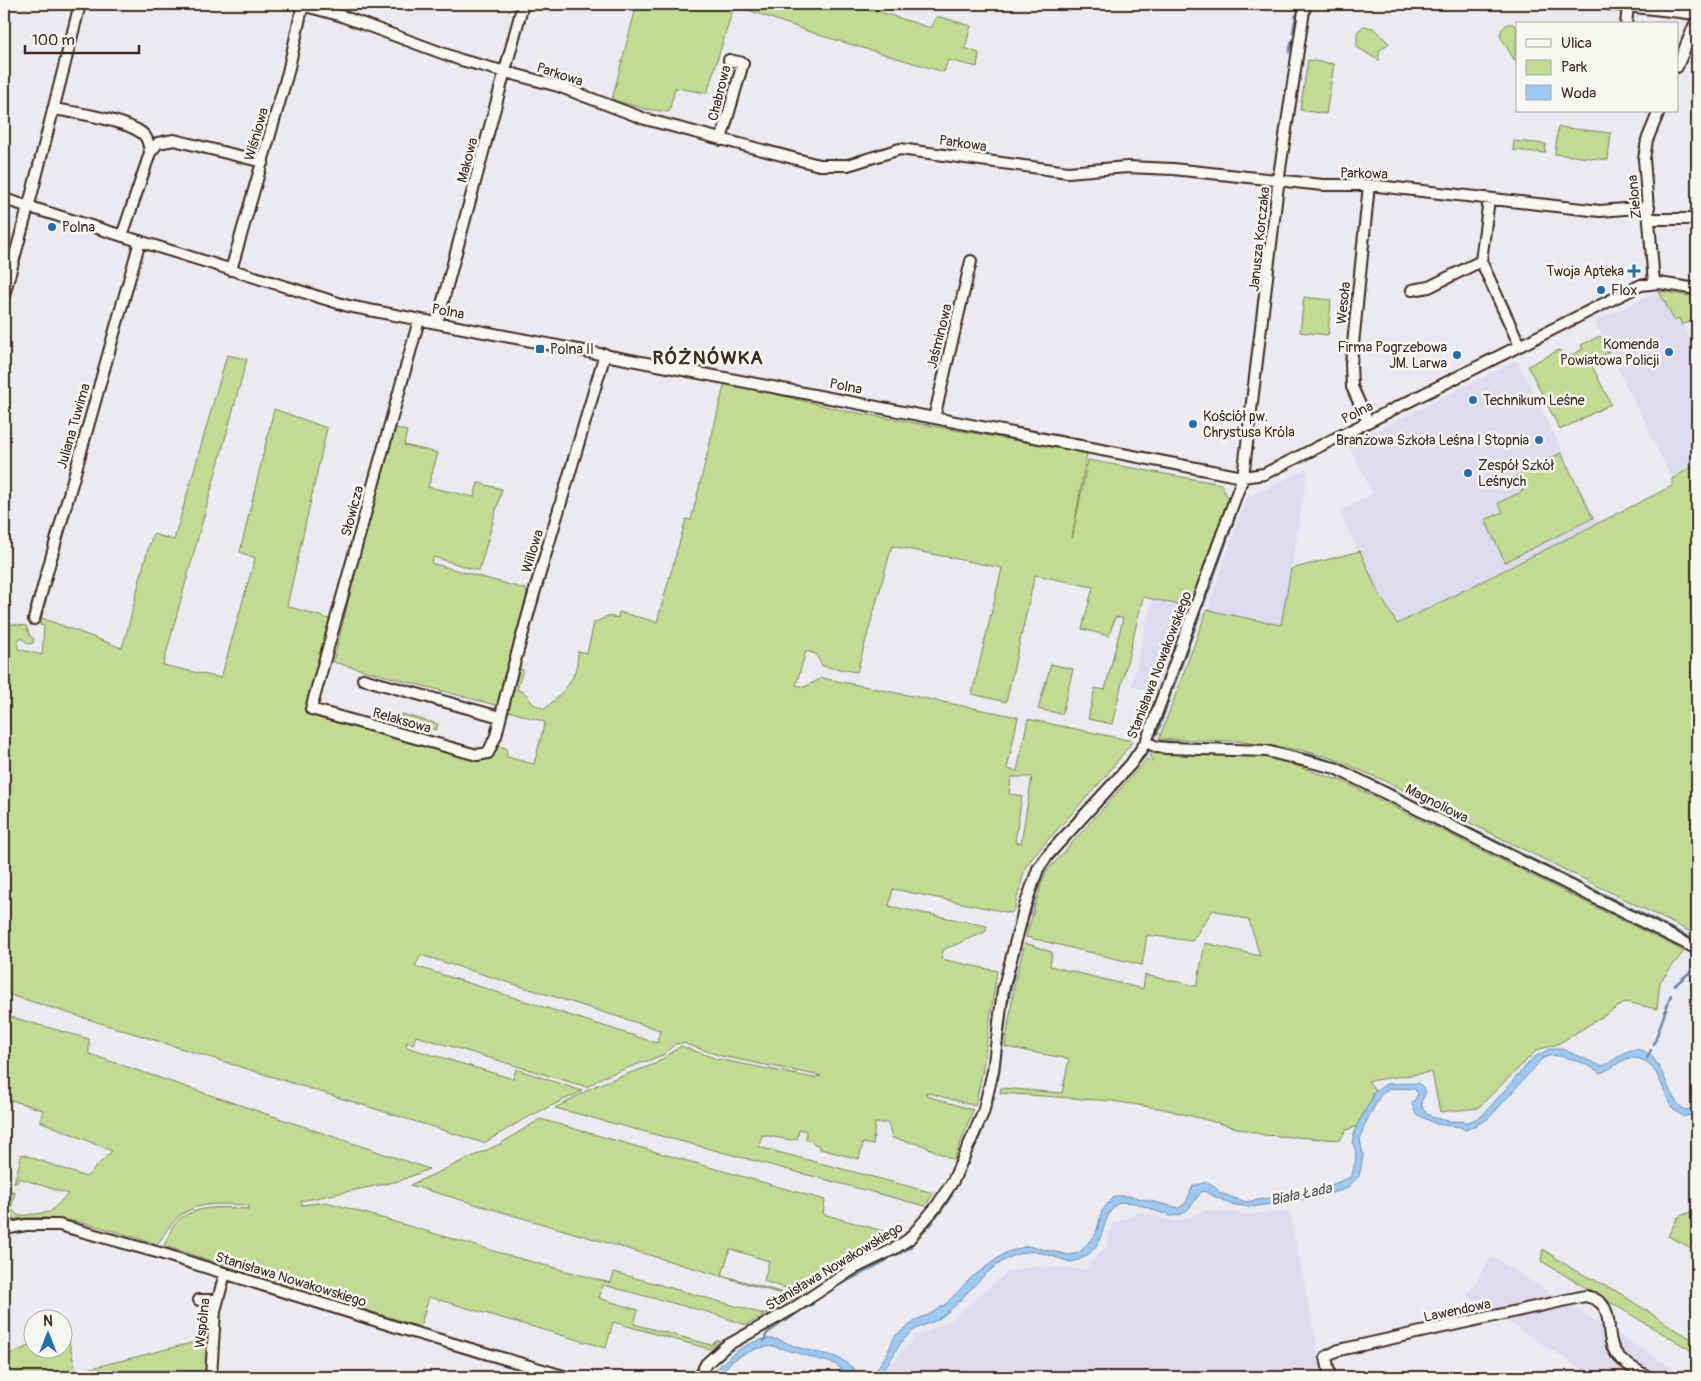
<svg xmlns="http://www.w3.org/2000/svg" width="1701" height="1381" font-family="Pangolin,sans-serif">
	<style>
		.built { fill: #dedbef }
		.green { fill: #c1db92; stroke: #7e8258; fill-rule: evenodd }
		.water { fill: #9acaf6; stroke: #748aa0 }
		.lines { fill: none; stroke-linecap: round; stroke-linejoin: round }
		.stream { stroke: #748aa0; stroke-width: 2.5 }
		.minor-casing { stroke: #3b2a1e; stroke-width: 14 }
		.minor { stroke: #f6f6f2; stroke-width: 10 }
		.poi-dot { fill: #1f6fb2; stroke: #f6f6f2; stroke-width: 2 }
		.labels { text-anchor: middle; stroke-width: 5; stroke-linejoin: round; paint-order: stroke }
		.street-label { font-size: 14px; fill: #3b2a1e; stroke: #f6f6f2 }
		.poi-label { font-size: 14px; fill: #3b2a1e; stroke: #f6f6f2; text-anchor: start }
		.water-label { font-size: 15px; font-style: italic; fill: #535254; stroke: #f6f6f2 }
		.district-label { font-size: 19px; font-weight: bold; letter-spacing: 1px; fill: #3b2a1e; stroke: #f6f6f2 }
	</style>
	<rect width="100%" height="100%" fill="#ebeaf1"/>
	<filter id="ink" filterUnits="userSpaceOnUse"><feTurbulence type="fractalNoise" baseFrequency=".02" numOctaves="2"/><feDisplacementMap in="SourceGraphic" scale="10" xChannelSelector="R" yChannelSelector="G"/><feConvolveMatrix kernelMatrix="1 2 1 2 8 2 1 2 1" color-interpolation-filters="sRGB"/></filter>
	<g filter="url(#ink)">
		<!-- built -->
		<path class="built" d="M1659 291 1674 319 1679 318 1697 353V463L1672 479 1595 321Z
			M1517 360 1598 523 1397 624 1376 588 1339 511 1373 494 1348 445 1352 443 1359 445 1361 438Z
			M1308 468 1282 625 1207 610 1246 498Z
			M1152 599 1189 607 1156 692 1133 686 1132 684Z
			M1205 1210 1247 1214 1290 1212 1323 1377H880L915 1337 949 1321 1008 1271 1032 1267 1085 1269 1107 1246 1111 1224 1142 1212 1174 1221 1188 1218Z
			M1491 1256 1671 1367 1686 1377H1594L1467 1296Z"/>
		<!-- green -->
		<path class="green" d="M637 4H716L733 9 707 93 675 88 669 112 645 109 612 99Z
			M731 4H880L877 11 931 28 937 16 971 26 965 48 979 53 977 67 948 60 944 72 819 35Z
			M1507 24H1513L1517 28 1515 61 1500 36 1502 29Z
			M1364 26 1373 28 1389 43 1379 51V61L1357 47V32Z
			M1308 60 1334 64 1326 114 1300 110Z
			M1558 127 1611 133 1608 160 1555 154Z
			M1514 141 1546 144 1545 153 1513 150Z
			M1659 291 1697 297 1696 319 1682 325 1679 318 1674 320Z
			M1304 297 1331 300 1328 335 1300 332Z
			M1600 336 1609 352 1590 362 1611 404 1560 430 1528 366 1559 350 1564 359 1583 349 1581 345Z
			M227 355 247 359 163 665 221 678 255 558 240 552 274 409 327 428 287 606 332 620 308 705 305 710C315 720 332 721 346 723L469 756 475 760 489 759 493 754 496 745 506 748 507 757 534 764 545 722 505 710 517 668 523 670 517 689 526 694 533 704 545 709C565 690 578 679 578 651L587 653 594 623 608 616 618 618 619 612 657 622 686 519 691 520 725 382 841 410 1087 453 1072 538 1088 460 1221 484 1228 499 1189 607 1143 597 1112 724 1088 719 1095 688 1105 690 1123 618 1115 617 1109 636 1082 629 1093 587 1035 575 1006 702 972 694 1002 568 892 546 857 672 822 666 816 654 806 651 796 685 805 687 822 678 1018 717 1007 769 1017 771 1028 719 1133 741 1105 777 1036 853 1025 868 1014 910 1011 913 893 889 889 906 987 926 985 932 943 950 941 959 997 971 982 1074 975 1106 926 1092 927 1096 973 1110 954 1160 922 1145 892 1138 888 1123H875L873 1145 863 1143 859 1159 820 1149 819 1146 806 1139V1131L803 1130H799L797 1139 791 1140 762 1135 759 1147 934 1193 925 1206 555 1108 597 1085 655 1064 681 1046 717 1059 814 1078 821 1076 721 1056 683 1043 675 1044 663 1055 603 1077 587 1087 416 1036 413 1044 407 1042 406 1047 513 1079 516 1069 582 1091 524 1119 484 1143 4 993V623L26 626 30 636 34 639 33 643 29 644 21 638 18 640V649L42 655 44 626 40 625 42 618 122 648C134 610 140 571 153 534L174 540ZM1011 777H1032L1021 843 1015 842 1022 796 1009 794ZM421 955 660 1030 657 1043 415 966Z
			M392 427 407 431 404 445 438 453 428 487 474 497 478 483 502 489 479 571 434 557 431 563 525 589 528 595 499 706 333 662Z
			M1561 453 1593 518 1505 562 1485 520 1503 512 1498 503 1523 491 1516 476Z
			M1697 463V935L1385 781 1334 759 1301 750 1236 741 1159 739 1207 610 1281 625 1291 569 1360 551 1376 588 1397 624 1672 486V479Z
			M1051 664 1073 669 1062 714 1038 709Z
			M402 714 438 724 436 730 401 720Z
			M1201 752 1266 756 1342 781 1684 951 1660 982 1657 1009 1626 1002 1558 1044 1537 1050 1478 1108 1440 1112 1432 1072 1368 1081 1376 1091 1372 1094 1373 1097 1356 1127 1346 1130 1340 1140 1264 1135 1164 1109 1112 1101 1000 1093 1001 1088 1062 1093 1069 1059 1005 1047 1015 981 1025 943 1052 952 1050 966 1143 989 1145 975 1197 986 1205 943 1260 956 1249 920 1213 910 1192 941 1147 935 1142 965 1026 937 1042 881 1048 870 1147 759 1152 762 1154 759 1150 756 1152 753Z
			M4 1015 89 1039V1054L429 1169 399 1181 301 1201 302 1205 327 1202 514 1257 611 1283 614 1272 764 1314 792 1297 410 1185 500 1144 540 1119 825 1200 823 1214 890 1233 889 1238 823 1275 798 1292 764 1281 769 1261 730 1249 722 1275 797 1297 746 1325 711 1313 603 1285 599 1298 638 1310 634 1324 711 1345 718 1340 720 1342 709 1349 613 1322 606 1348 429 1297 420 1327 164 1246C167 1240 169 1233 172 1228 188 1203 225 1207 249 1209L248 1205C203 1203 182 1201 158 1244 106 1230 63 1211 9 1220L7 1210 12 1191 15 1192 11 1209 19 1216 50 1212 68 1194 19 1178 17 1183H14L22 1154 86 1177 112 1151 40 1121 43 1110 4 1098Z
			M1697 1209V1251L1668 1236 1678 1217Z
			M1543 1249 1574 1270 1616 1291 1697 1343V1354L1541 1261Z
			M67 1333 76 1372 203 1340 209 1341 205 1377H8L4 1366V1356L32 1345V1348H62L63 1335Z"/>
		<!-- water -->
		<path class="water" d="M1549 1049H1562L1601 1066C1613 1064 1620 1052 1632 1050 1664 1044 1665 1103 1686 1110L1697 1107V1116L1688 1115 1684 1117C1681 1115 1675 1111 1673 1109 1662 1092 1658 1056 1631 1058 1620 1059 1612 1070 1600 1073 1593 1066 1561 1053 1549 1056 1540 1058 1539 1063 1534 1068L1488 1119 1466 1130 1460 1127 1436 1124 1416 1114 1412 1104 1418 1094 1415 1089 1390 1088 1381 1094 1364 1126 1360 1139 1363 1156 1359 1176 1346 1189 1313 1198 1250 1207 1230 1204 1204 1191 1201 1192C1191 1205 1187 1217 1169 1216L1167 1212 1164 1214 1135 1203 1121 1202C1097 1211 1112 1253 1071 1262 1058 1259 1041 1250 1027 1252 990 1258 970 1295 943 1316 932 1325 921 1323 909 1334 896 1346 890 1364 878 1377H851L835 1364 773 1346 758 1348 742 1355 732 1361 717 1377H710C725 1358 749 1337 775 1339 783 1340 792 1346 800 1348 833 1358 834 1350 862 1376L872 1375 886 1356 895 1336 918 1319 930 1314 946 1304 971 1278 1005 1253 1027 1246 1069 1255 1079 1253 1096 1234 1102 1211 1114 1196H1130L1179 1208 1186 1203 1193 1186C1209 1181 1209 1180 1220 1193L1246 1202 1319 1190 1351 1177C1355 1165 1359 1153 1352 1142L1356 1127 1373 1097 1372 1094 1386 1084 1419 1083 1426 1092 1421 1102 1422 1107 1431 1117 1449 1121 1469 1122 1482 1116 1533 1058Z"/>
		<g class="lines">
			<!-- stream -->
			<path class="stream" d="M1297 6V4
				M1293 32 1296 15
				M1289 52 1292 41
				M1203 606 1235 517
				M1173 688 1200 614
				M1157 734 1171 693
				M1155 741 1261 746
				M1271 747 1312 755 1336 764
				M1341 766 1379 783
				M1360 786 1463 839
				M1387 787 1582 884
				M1087 820 1149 752
				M1468 841 1682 948
				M1591 888 1697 941
				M1037 889C1044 864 1065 845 1082 826
				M1030 914 1035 897
				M1023 936 1027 925
				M1019 954 1021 943
				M1675 985 1697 966
				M1008 1002 1016 963
				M1654 1044 1671 995
				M1647 1058 1651 1050
				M998 1079 1006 1015
				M987 1118 994 1097
				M973 1151 983 1128
				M968 1164 970 1157
				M955 1189 962 1175
				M938 1215 952 1195
				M930 1226 933 1222
				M895 1256 911 1247
				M842 1284 887 1260
				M806 1308 813 1304
				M786 1321 794 1315
				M764 1341 767 1333 779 1325"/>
			<!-- minor casing -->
			<g class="minor-casing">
				<path id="minor" d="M298 4 339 15 461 60 558 86 645 119 819 165H848L900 149 1068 172 1127 167 1173 169 1323 185H1369L1600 211 1649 207
					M1609 4 1697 14
					M1626 24 1628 6
					M1677 67 1697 19
					M53 109C74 112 130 121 144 135 149 140 149 147 150 153
					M721 140 743 63 729 60
					M4 199 348 306 1243 477 1264 474 1641 285 1659 283 1697 289
					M1650 219H1697
					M122 236 150 153 158 143 174 140 263 162
					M1481 261 1520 346
					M1481 261 1489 199
					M231 270 288 72 303 4
					M1654 283 1644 159 1647 140 1659 111
					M1412 290 1429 287 1481 261
					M4 295 32 193 80 4
					M419 320 311 709 477 755 488 753 496 736 509 682 535 590 605 354
					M437 323 523 4
					M934 418 971 261
					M1368 422 1352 387 1351 364 1369 185
					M34 619 140 241
					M363 679 500 717
					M1146 742 1157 747 1167 748 1266 751 1335 768 1697 949
					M4 1229 26 1225H59L160 1253 406 1330 567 1377
					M199 1300H217
					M211 1377 215 1311 225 1273
					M699 1377 706 1364 726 1346 794 1308 853 1269 894 1249 909 1239 936 1207 953 1181 983 1113 993 1071 1003 990 1025 906 1038 869 1047 856 1131 764 1146 742 1243 477 1280 169 1305 4
					M1330 1377 1326 1357 1339 1350 1585 1296C1618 1302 1603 1329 1614 1350 1620 1362 1637 1370 1648 1377"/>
			</g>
			<!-- minor -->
			<use href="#minor" class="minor"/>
		</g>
	</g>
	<!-- markers -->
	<g class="poi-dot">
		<circle cx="52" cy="227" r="5"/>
		<path d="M1631.5 263.5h5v5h5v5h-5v5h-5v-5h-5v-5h5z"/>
		<circle cx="1601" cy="290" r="5"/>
		<rect x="535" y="344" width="10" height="10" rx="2.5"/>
		<circle cx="1669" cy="352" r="5"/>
		<circle cx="1457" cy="355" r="5"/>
		<circle cx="1473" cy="400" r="5"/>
		<circle cx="1193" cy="424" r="5"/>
		<circle cx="1539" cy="440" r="5"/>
		<circle cx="1468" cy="473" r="5"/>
	</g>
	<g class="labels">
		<!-- street labels -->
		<g class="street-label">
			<text transform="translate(560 74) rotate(18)" y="5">Parkowa</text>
			<text transform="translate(719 93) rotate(-76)" y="5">Chabrowa</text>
			<text transform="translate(256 134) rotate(-74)" y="5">Wiśniowa</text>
			<text transform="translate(963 143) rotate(8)" y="5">Parkowa</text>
			<text transform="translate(467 160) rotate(-75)" y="5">Makowa</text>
			<text transform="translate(1364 173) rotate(2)" y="5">Parkowa</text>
			<text transform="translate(1634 197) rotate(-96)" y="5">Zielona</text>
			<text transform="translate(1259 239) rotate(-84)" y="5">Janusza Korczaka</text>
			<text transform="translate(1343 303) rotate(-84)" y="5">Wesoła</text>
			<text transform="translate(448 311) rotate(10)" y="5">Polna</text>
			<text transform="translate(939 336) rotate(-76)" y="5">Jaśminowa</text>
			<text transform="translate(846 386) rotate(11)" y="5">Polna</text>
			<text transform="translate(1357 412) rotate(-27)" y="5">Polna</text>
			<text transform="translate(73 426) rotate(-74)" y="5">Juliana Tuwima</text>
			<text transform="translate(352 511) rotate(-75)" y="5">Słowicza</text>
			<text transform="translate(532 551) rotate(-73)" y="5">Willowa</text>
			<text transform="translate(1159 665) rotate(-69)" y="5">Stanisława Nowakowskiego</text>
			<text transform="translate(402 720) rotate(16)" y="5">Relaksowa</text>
			<text transform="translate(1437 803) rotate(27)" y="5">Magnoliowa</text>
			<text transform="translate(834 1266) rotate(-31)" y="5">Stanisława Nowakowskiego</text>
			<text transform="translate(291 1279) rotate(17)" y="5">Stanisława Nowakowskiego</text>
			<text transform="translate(1457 1310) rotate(-12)" y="5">Lawendowa</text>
			<text transform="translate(202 1323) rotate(-84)" y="5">Wspólna</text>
		</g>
		<!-- poi labels -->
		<g class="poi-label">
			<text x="62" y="232">Polna</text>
			<text x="1624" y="276" text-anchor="end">Twoja Apteka</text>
			<text x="1611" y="295">Flox</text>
			<text x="1659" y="349" text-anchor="end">Komenda<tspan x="1659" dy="16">Powiatowa Policji</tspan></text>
			<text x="1447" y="352" text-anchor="end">Firma Pogrzebowa<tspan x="1447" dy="16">JM. Larwa</tspan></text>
			<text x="550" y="354">Polna II</text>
			<text x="1483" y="405">Technikum Leśne</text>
			<text x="1203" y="421">Kościół pw.<tspan x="1203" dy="16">Chrystusa Króla</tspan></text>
			<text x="1529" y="445" text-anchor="end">Branżowa Szkoła Leśna I Stopnia</text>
			<text x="1478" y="470">Zespół Szkół<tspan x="1478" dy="16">Leśnych</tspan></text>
		</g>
		<!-- water labels -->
		<g class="water-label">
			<text transform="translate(1301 1194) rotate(-12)" y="5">Biała Łada</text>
		</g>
		<!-- district labels -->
		<g class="district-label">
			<text x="708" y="364">RÓŻNÓWKA</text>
		</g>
	</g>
	<!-- margin -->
	<rect width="1701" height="1381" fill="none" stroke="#f6f6f2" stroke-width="20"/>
	<rect x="10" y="10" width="1681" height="1361" fill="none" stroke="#3b2a1e" stroke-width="2" filter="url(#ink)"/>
	<!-- legend -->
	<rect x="1516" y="22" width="162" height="90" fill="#f6f6f2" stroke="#aba49d"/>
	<rect x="1526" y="39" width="25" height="8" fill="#f6f6f2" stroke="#aba49d"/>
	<text x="1561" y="48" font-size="15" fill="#3b2a1e">Ulica</text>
	<rect x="1526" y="60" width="25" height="15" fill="#c1db92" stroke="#aba49d"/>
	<text x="1561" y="72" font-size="15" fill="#3b2a1e">Park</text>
	<rect x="1526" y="85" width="25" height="15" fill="#9acaf6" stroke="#aba49d"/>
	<text x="1561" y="98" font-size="15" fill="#3b2a1e">Woda</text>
	<!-- north arrow -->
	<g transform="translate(48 1334)"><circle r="24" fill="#f6f6f2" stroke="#aba49d"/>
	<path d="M0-4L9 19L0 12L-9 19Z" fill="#1f6fb2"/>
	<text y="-8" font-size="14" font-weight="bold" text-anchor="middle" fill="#3b2a1e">N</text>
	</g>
	<!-- scale -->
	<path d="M25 45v8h114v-8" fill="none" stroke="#3b2a1e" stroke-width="2.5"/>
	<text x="32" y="45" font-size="15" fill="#3b2a1e" stroke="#f6f6f2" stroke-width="4" paint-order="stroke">100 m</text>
</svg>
